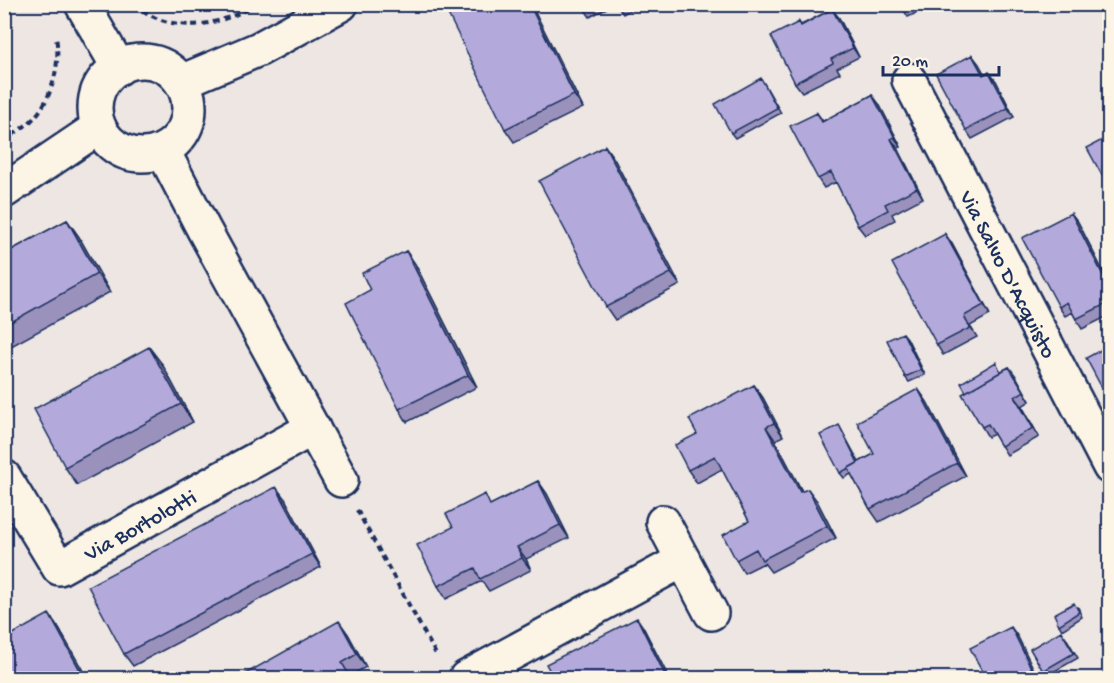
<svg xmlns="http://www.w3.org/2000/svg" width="1114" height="683" font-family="'Gochi Hand',sans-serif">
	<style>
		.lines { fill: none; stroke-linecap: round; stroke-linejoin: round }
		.street-casing { stroke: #1b2f5e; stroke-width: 38 }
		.path { stroke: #1b2f5e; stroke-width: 4; stroke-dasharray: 6 4.5; stroke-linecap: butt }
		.street { stroke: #fcf5e5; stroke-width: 33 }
		.wall { fill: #9a92bc; stroke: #1b2f5e; stroke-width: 1.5 }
		.shaded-wall { fill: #7d7799; stroke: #1b2f5e; stroke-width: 1.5 }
		.building { fill: #b3aadb; stroke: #1b2f5e; stroke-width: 1.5 }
		.labels { text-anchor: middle; stroke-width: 4.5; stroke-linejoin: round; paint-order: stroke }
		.street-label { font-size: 22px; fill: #1b2f5e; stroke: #fcf5e5 }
	</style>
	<rect width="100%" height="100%" fill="#ede6e3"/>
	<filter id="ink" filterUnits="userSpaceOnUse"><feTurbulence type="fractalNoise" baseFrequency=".0167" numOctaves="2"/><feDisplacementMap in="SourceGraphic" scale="12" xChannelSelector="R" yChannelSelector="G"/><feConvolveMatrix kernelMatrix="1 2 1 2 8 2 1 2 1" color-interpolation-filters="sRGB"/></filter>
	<g filter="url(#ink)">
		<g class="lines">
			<!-- street casing -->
			<g class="street-casing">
				<g id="street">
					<path d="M82 4 119 68"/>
					<circle cx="142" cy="108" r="47"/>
					<path id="s1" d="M909 80 1110 467"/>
					<path d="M181 82 259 49 341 4"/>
					<path d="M163 151 203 228 341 480"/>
					<path d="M4 191 99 127"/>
					<path id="s2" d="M4 477 59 568 313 428"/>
					<path d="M663 522 711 613"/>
					<path d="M466 678 683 560"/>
				</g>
			</g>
			<!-- path -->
			<path class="path" d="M134 4C141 9 147 14 154 17 190 33 225 22 257 4
				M4 141C13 134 23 128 31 121 52 101 61 64 56 37
				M357 510 437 656"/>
			<!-- street -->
			<use href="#street" class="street"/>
		</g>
		<!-- wall -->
		<path class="wall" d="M531 4 583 108 514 142 505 129Z
			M581 4H614L590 17Z
			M616 4H640L623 14Z
			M900 4H935L908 17Z
			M832 9 839 18 859 57 837 68 840 73 802 92 795 83 799 22 801 25Z
			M972 55 984 74 996 81 1014 117 972 139 966 130Z
			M764 83 781 113 735 138 731 133Z
			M872 95 879 104 899 143 901 147 898 148 923 198 892 214 895 220 865 235 858 226 836 182 824 188 818 179 817 113 823 121Z
			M605 146 614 159 680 285 615 320 606 307Z
			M67 220 79 237 110 292 4 350V254Z
			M1078 222 1110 285V315L1082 329 1072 312 1065 316 1059 307Z
			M945 234 952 244 990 315 970 326 977 337 943 355 937 345Z
			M406 251 415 264 477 387 407 422 399 409 370 290Z
			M907 338 925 375 909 382 905 377Z
			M162 364 193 422 77 485 65 467Z
			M1009 367 1030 401 1022 406 1039 437 1007 455 994 434 988 437 982 427 1001 371Z
			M754 385 763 398 783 436 775 440 802 491 817 501 836 538 771 572 764 563 744 573 736 560 749 521 722 469 697 483 688 470 697 434Z
			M918 389 927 402 966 476 879 522 870 509 851 474 844 478 840 473 839 425 859 462 874 454Z
			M538 481 547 494 569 538 526 559 531 570 489 591 482 581 446 599 438 586 453 527 492 504Z
			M285 499 321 567 133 666 124 654Z
			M1078 607 1082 617 1062 630 1059 625Z
			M58 627 87 678H4Z
			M643 627 669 678H554Z
			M348 634 366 667 351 675 353 678H238Z
			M1065 636 1078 658 1046 676 1043 671Z"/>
		<!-- shaded-wall -->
		<path class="shaded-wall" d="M529 4H531L583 108 574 95Z
			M832 9 839 18 859 57 853 48Z
			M972 55 979 64 990 84 983 75Z
			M989 72 996 81 1014 117 1008 108Z
			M872 95 879 104 901 147 894 137Z
			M891 139 898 148 923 198 917 188Z
			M605 146 614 159 680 285 671 273Z
			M1071 213 1078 222 1110 285V289Z
			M67 220 79 237 110 292 97 274Z
			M945 234 952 244 990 315 984 305Z
			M406 251 415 264 477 387 468 375Z
			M903 333 907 338 925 375 921 370Z
			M149 347 162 364 193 422 181 404Z
			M1009 367 1016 376 1030 401 1024 391Z
			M754 385 763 398 783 436 774 423Z
			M918 389 927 402 966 476 957 463Z
			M1015 397 1022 406 1039 437 1033 428Z
			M766 427 775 440 809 505 800 492Z
			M538 481 547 494 569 538 560 525Z
			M276 487 285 499 321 567 312 554Z
			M808 489 817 501 836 538 827 526Z
			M517 547 526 559 531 570 522 558Z
			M49 614 58 627 87 678 81 672Z
			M637 618 643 627 669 678H668L665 675Z
			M339 621 348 634 366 667 357 654Z
			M1011 627 1018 637 1038 678H1036Z"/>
		<!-- building -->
		<path class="building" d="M446 4H529L574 95 505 129 444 6Z
			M900 4H909L902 8Z
			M832 9 853 48 831 59 833 63 795 83 771 36 799 22 801 26Z
			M972 55 983 75 989 72 1008 108 966 130 936 74Z
			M761 78 777 108 731 133 715 104Z
			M872 95 893 134 894 137 891 139 917 188 885 204 888 210 858 226 831 172 818 179 790 126 817 113 822 122Z
			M1110 136V190L1087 148Z
			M605 146 671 273 606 307 539 181Z
			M1071 213 1110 289V302L1076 319 1067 302 1059 307 1022 238Z
			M67 220 97 274 4 326V254Z
			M945 234 984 305 964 316 970 328 937 345 892 263Z
			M406 251 468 375 399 409 346 303 370 290 362 273Z
			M903 333 921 370 905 377 887 340Z
			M1110 345V403L1086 358Z
			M149 347 181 404 65 467 34 409Z
			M996 362 1001 372 966 392 961 383Z
			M1009 367 1024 391 1015 397 1033 428 1001 446 988 424 982 427 962 394Z
			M754 385 774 423 766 427 800 492 808 489 827 526 762 560 756 549 736 560 723 535 749 521 715 456 688 470 675 445 697 434 689 419Z
			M918 389 957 463 870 509 848 468 874 454 857 422Z
			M839 425 858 463 840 473 820 435Z
			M538 481 560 525 517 547 522 558 480 579 475 568 438 586 417 545 453 527 446 514 485 494 490 505Z
			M276 487 312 554 124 654 88 586Z
			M1074 603 1079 612 1059 625 1054 614Z
			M49 614 81 672 70 678H4V639Z
			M637 618 665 675 659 678H554L546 664Z
			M339 621 357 654 342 663 351 678H238Z
			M1011 627 1036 678H986L970 648Z
			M1061 631 1074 653 1043 671 1030 649Z
			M1110 641V660L1101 646Z"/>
	</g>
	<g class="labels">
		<!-- street labels -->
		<g class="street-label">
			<text dy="8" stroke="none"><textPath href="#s1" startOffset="218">Via Salvo D'Acquisto</textPath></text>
			<text dy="8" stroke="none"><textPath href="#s2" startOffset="198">Via Bortolotti</textPath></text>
		</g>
	</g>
	<!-- margin -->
	<rect width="1114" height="683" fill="none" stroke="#fcf5e5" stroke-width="24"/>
	<rect x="12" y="12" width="1090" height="659" fill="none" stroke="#1b2f5e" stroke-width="2" filter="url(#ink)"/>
	<!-- scale -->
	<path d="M883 66v9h116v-9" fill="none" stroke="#1b2f5e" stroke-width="3"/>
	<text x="892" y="66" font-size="18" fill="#1b2f5e" stroke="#fcf5e5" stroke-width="4.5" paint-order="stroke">20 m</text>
</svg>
